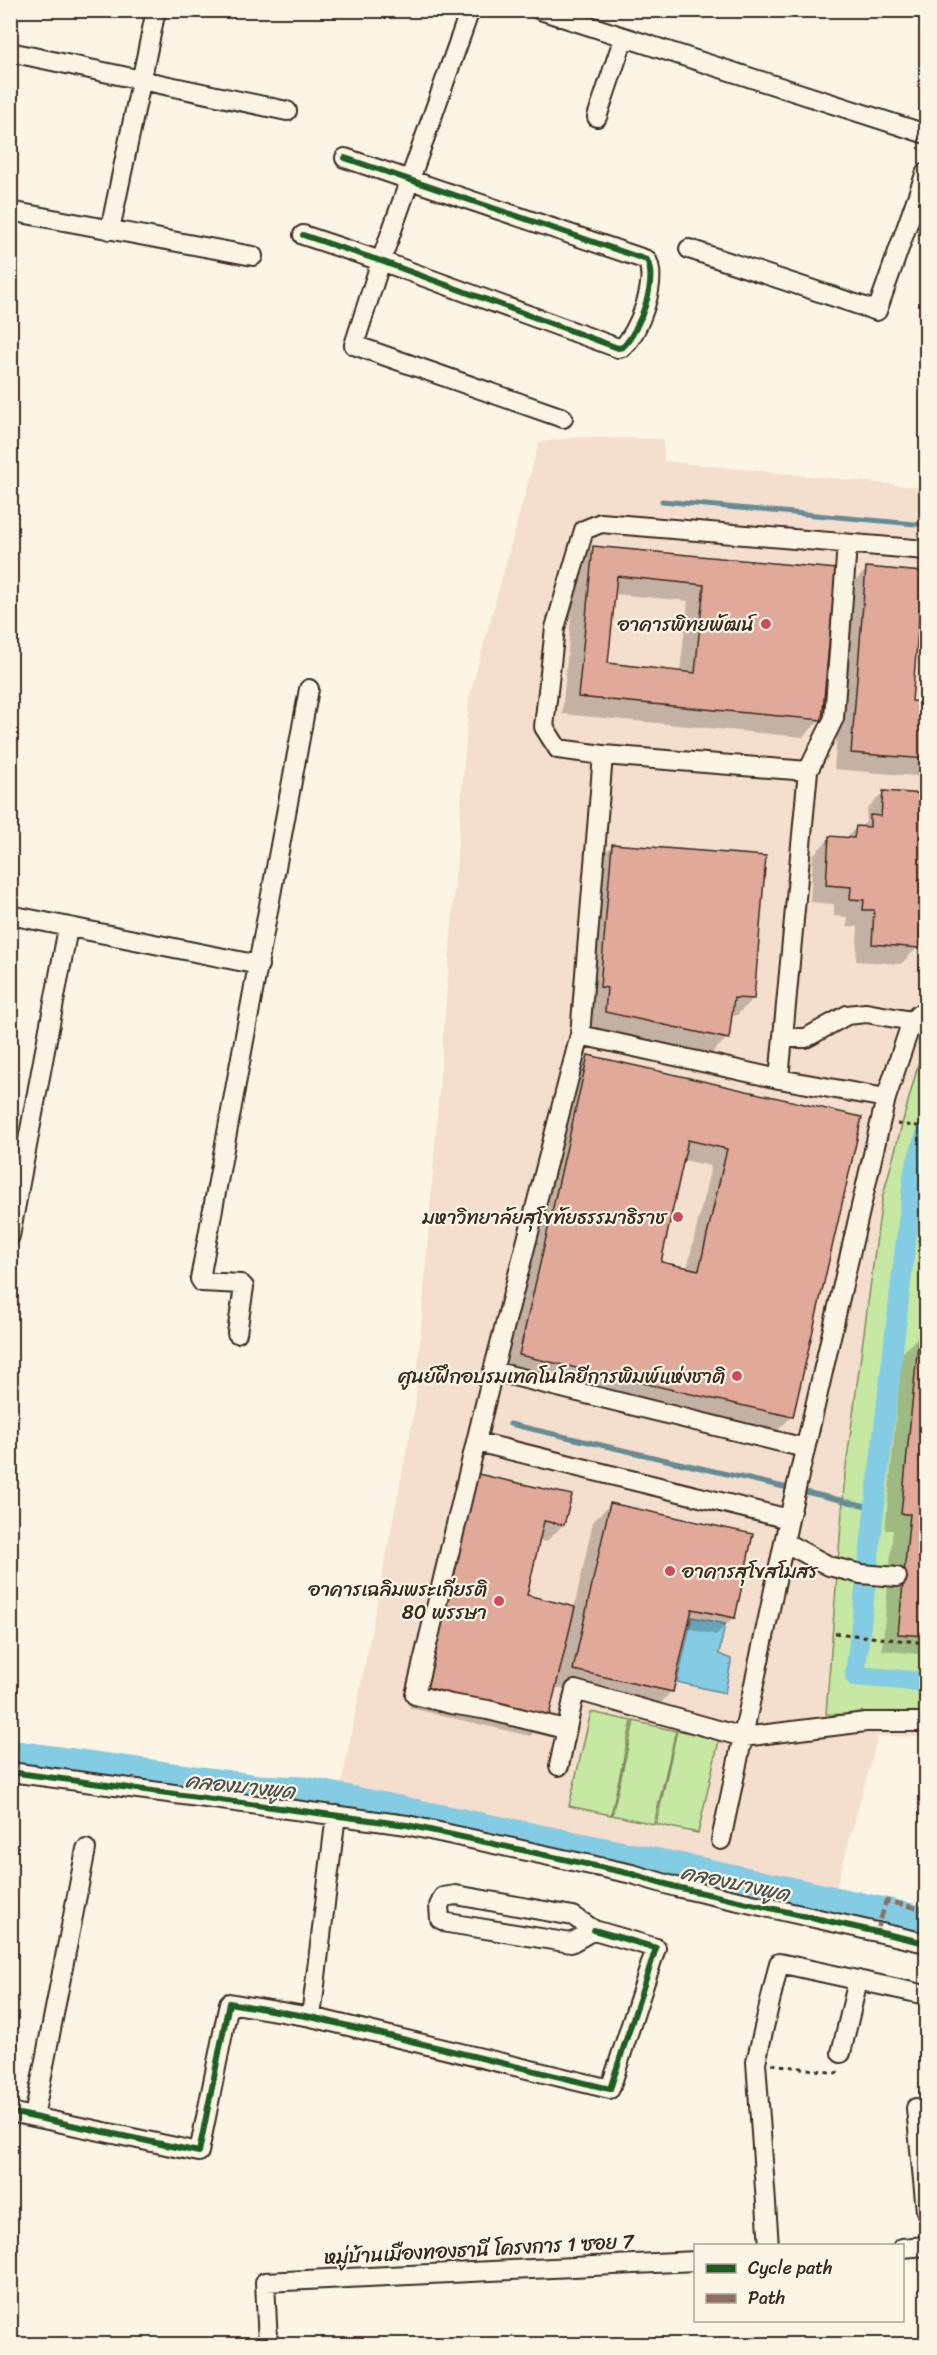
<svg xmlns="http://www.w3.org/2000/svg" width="937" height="2355" font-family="Sriracha,'Playpen Sans Thai',sans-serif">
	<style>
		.built { fill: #f4dece }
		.green { fill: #c6e8a2; stroke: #808960; stroke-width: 1.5 }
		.water { fill: #83cce4; stroke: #668b95; stroke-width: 1.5 }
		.shadow { fill: #0003; fill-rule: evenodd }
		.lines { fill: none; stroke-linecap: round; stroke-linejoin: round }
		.stream { stroke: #668b95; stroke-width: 5 }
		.canal { stroke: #83cce4; stroke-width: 20 }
		.river { stroke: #83cce4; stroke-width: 33 }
		.building { fill: #e1a99a; stroke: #3b2a1e; stroke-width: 1.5; fill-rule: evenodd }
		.minor-casing { stroke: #3b2a1e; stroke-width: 22 }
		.path { stroke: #3b2a1e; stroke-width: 3; stroke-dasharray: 4.5 4.5; stroke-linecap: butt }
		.minor { stroke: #fcf5e5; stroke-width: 18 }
		.quiet { stroke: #8d6e63; stroke-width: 4.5; stroke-dasharray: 9 4.5; stroke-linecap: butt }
		.cycleway-casing { stroke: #fcf5e5; stroke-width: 10 }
		.cycleway { stroke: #1b5e20; stroke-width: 6 }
		.poi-dot { fill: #d1495b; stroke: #fcf5e5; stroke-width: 2 }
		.labels { text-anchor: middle; stroke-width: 4.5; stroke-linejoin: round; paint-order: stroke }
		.poi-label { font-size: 20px; fill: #3b2a1e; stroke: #fcf5e5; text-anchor: end }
		.street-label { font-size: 20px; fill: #3b2a1e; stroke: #fcf5e5 }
		.water-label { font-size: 21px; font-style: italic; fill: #4d5250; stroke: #fcf5e5 }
	</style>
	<rect width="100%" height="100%" fill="#fcf5e5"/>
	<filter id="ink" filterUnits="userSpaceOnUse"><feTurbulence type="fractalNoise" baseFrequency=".0167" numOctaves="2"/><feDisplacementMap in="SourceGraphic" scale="12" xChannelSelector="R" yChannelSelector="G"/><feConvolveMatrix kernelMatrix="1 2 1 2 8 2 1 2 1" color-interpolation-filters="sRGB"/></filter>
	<g filter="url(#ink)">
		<!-- built -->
		<path class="built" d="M580 437 663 439 664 461 926 488V1737L878 1736 836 1889 340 1792 415 1407 469 698 539 442Z"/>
		<!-- green -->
		<path class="green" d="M926 1035V1715L826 1714 845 1474 882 1199Z
			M591 1712 632 1721 611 1815 569 1806Z
			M634 1721 676 1731 654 1824 612 1815Z
			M677 1730 719 1740 698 1833 656 1824Z"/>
		<!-- water -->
		<path class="water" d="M692 1617 725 1624 719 1654 731 1659V1662L725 1693 677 1682Z"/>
		<!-- shadow -->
		<path class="shadow" d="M593 547 835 570 820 720 803 737 562 714 576 565ZM614 594 688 601 680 672 606 665Z
			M867 569 911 702 926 703V777L834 769 850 586Z
			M884 792 926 795V922L919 927 918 947 901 964 856 961 858 927H847L848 917 834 916V904L810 902 813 855 830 838 845 839 856 828H860L866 822 867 809Z
			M612 846 753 999 736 1016 730 1015 727 1038 710 1055 588 1029 595 863Z
			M588 1056 860 1118 792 1416 775 1433 503 1372 571 1074ZM683 1160 711 1166 687 1269 659 1263Z
			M919 1336 926 1337V1655L882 1650 893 1530H885L902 1353Z
			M479 1475 563 1525 546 1542 538 1540 525 1596 574 1608 593 1522 610 1504 734 1617 716 1635 686 1628 672 1691 655 1709 554 1687 547 1719 530 1736 410 1708 461 1492Z"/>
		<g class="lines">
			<!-- stream -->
			<path class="stream" d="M662 501 926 525
				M510 1424 875 1508"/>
			<!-- canal -->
			<path class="canal" d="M926 1133 914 1171 855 1676 926 1682"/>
			<!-- river -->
			<path class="river" d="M10 1756 259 1791 305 1793 707 1875 926 1923"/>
		</g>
		<!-- building -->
		<path class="building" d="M593 546 836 569 822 720 578 697ZM617 576 704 585 695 673 608 663Z
			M866 567 923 572 912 701 926 702V759L851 753Z
			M883 791 926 794V915L922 914 919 948 872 944 874 910H863L864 900 850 899 851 887 826 885 829 836 854 838 856 826 870 827V815L881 816Z
			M612 844 766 856 754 999 734 998 729 1039 605 1012 607 988 600 987Z
			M588 1055 862 1117 793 1417 519 1355ZM688 1140 727 1149 699 1270 661 1262Z
			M919 1334 926 1335V1636L898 1634 910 1514H901Z
			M478 1474 572 1495 564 1525 544 1521 527 1595 575 1607 548 1720 426 1691Z
			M610 1503 753 1534 735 1618 692 1609 673 1692 573 1670Z"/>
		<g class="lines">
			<!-- minor casing -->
			<g class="minor-casing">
				<path id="minor" d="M470 10 381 261 354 345 563 418
					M540 10 926 134
					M10 52 287 111
					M597 117 624 37
					M10 211 253 256
					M110 230 156 10
					M303 235 381 261 618 348 623 347C639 331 658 282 647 260L345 158
					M689 249 877 311 926 172
					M808 771 603 755 558 749 544 727 555 628 584 530 601 523 926 550
					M10 915 259 965
					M580 1035 779 1079 886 1098
					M783 1038H806L847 1015 866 1013 912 1021
					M779 1079 808 771 834 718 847 544
					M10 1236 68 928
					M237 1333 244 1287 241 1284 202 1282 200 1279 309 689
					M493 1371 805 1448
					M477 1442 789 1519
					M784 1542 829 1566 861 1574 897 1577
					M565 1729 488 1710 451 1704 415 1695 493 1371 580 1035 603 755
					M559 1766 575 1690 743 1737 866 1722H926
					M10 1772 407 1825 632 1874 676 1887 926 1943
					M721 1840 789 1519 886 1098 912 1021 918 1015 926 1012
					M456 1895 573 1916 594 1930 571 1943 448 1923 440 1919 439 1906 443 1897Z
					M311 2017 336 1815
					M841 2053 858 1980
					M916 2108 926 2211
					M10 2112 199 2152 229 2003 311 2017 610 2089 656 1948 594 1930
					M34 2117 86 1849
					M769 2246 756 2062 779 1963 926 1995
					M902 2248 926 2246
					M268 2344 265 2282 696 2261"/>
			</g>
			<!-- path -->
			<path class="path" d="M897 1124 926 1127
				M835 1633 926 1643
				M772 2064 837 2073 838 2070"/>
			<!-- minor -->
			<use href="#minor" class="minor"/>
			<!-- quiet -->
			<path class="quiet" d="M877 1932 886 1901 926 1910"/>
			<!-- cycleway casing -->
			<g class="cycleway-casing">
				<path id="cycleway" d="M303 235 381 261 618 348 623 347C639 331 658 282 647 260L345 158
					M10 1772 407 1825 632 1874 676 1887 926 1943
					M10 2112 199 2152 229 2003 311 2017 610 2089 656 1948 594 1930"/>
			</g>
			<!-- cycleway -->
			<use href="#cycleway" class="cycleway"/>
		</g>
	</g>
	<!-- markers -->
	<g class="poi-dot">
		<circle cx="766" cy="624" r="6"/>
		<circle cx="678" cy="1217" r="6"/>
		<circle cx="737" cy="1376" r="6"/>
		<circle cx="670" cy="1571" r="6"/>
		<circle cx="499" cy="1601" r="6"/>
	</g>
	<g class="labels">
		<!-- poi labels -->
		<g class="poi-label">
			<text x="754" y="631">อาคารพิทยพัฒน์</text>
			<text x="666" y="1224">มหาวิทยาลัยสุโขทัยธรรมาธิราช</text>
			<text x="725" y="1383">ศูนย์ฝึกอบรมเทคโนโลยีการพิมพ์แห่งชาติ</text>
			<text x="682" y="1578" text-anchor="start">อาคารสุโขสโมสร</text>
			<text x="487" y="1596">อาคารเฉลิมพระเกียรติ<tspan x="487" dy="23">80 พรรษา</tspan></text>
		</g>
		<!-- street labels -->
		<g class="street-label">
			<text transform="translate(479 2249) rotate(-3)" y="7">หมู่บ้านเมืองทองธานี โครงการ 1 ซอย 7</text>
		</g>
		<!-- water labels -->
		<g class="water-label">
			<text transform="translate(240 1786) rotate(6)" y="7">คลองบางพูด</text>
			<text transform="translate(735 1883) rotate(12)" y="7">คลองบางพูด</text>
		</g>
	</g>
	<!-- margin -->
	<rect width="937" height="2355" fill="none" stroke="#fcf5e5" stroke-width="36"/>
	<rect x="18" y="18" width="901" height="2319" fill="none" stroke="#3b2a1e" stroke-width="2" filter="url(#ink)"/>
	<!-- legend -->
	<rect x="694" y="2244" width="210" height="78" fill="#fcf5e5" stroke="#afa495" stroke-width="1.5"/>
	<rect x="706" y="2264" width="30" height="9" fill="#1b5e20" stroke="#afa495" stroke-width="1.5"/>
	<text x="748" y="2274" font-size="18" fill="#3b2a1e">Cycle path</text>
	<rect x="706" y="2294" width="30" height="9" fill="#8d6e63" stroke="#afa495" stroke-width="1.5"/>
	<text x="748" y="2304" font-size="18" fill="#3b2a1e">Path</text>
</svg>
